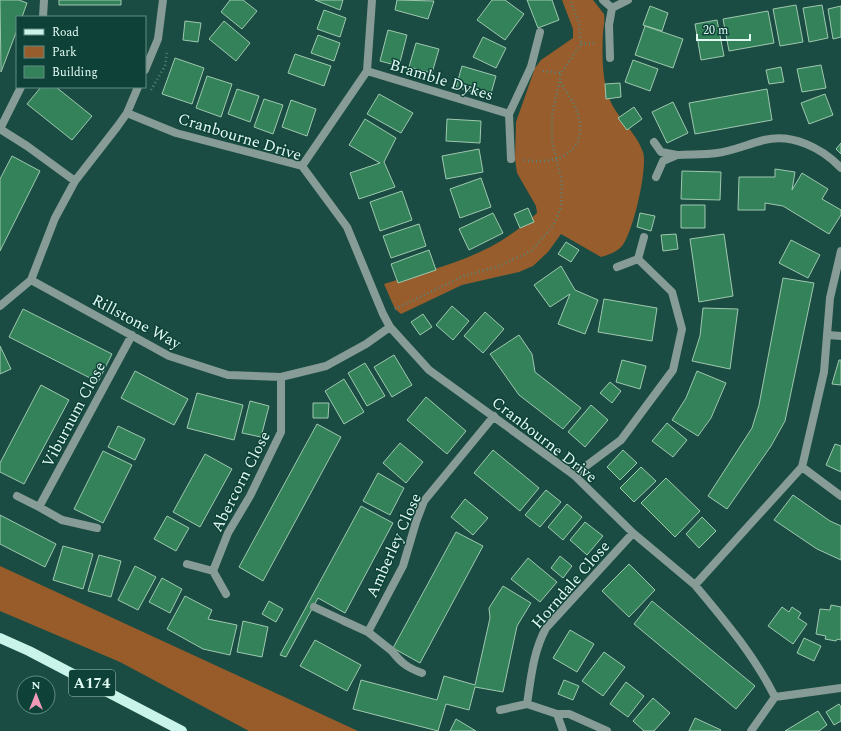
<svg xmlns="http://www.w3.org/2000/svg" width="841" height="731" font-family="Spectral,serif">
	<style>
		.green { fill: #975d2d }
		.forest { fill: #975c2a }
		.building { fill: #33825a; stroke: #9fc8af }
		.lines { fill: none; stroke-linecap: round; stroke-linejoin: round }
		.path { stroke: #59837a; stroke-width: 2.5; stroke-dasharray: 1 3; stroke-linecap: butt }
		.lane { stroke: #879c96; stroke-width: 8 }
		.street { stroke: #879c96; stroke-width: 8 }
		.primary { stroke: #c8f4e9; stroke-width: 10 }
		.labels { text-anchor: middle; stroke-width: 3; stroke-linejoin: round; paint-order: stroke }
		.shield { fill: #0e4238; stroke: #a2c3bb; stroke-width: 1 }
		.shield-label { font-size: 15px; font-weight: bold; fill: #e1faf3 }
		.street-label { font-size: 16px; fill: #e1faf3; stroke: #0e4238 }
	</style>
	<rect width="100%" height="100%" fill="#1b4c43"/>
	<!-- green -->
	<path class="green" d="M562 0H593L604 14C605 20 604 26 603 32 602 53 602 76 608 95 615 117 636 131 643 152 648 168 633 233 622 246 617 252 608 255 601 257L561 234 548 252 533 266 519 272 462 285 401 314 395 309 384 284C443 266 491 257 537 213L536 206 517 173 515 159 516 122 535 68 541 60 573 38V29Z"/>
	<!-- forest -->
	<path class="forest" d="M0 566 358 731H249L120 662 0 611Z"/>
	<!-- building -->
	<path class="building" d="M0 0H19L27 3 22 17H17V30L1 72Z
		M59 0H121V5H59Z
		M230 0H243L257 11 242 29 221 12Z
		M315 0H343L340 10Z
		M397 0 434 1 428 19 395 10Z
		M492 0H505L524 14 505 40 477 20Z
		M527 0H552L559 20 538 28Z
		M796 5 803 42 780 46 773 9Z
		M822 5 828 38 809 42 803 8Z
		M650 6 668 13 662 31 643 25Z
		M841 6V37L833 39 828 9Z
		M324 10 346 18 340 37 317 29Z
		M768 11 774 43 729 51 723 19Z
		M717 20 724 56 701 60 695 24Z
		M185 21 201 23 198 42 183 40Z
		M224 21 250 43 236 61 209 39Z
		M645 26 683 39 673 68 635 55Z
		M388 30 407 35 399 66 380 61Z
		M318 35 340 43 334 61 311 53Z
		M483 37 506 48 496 68 473 57Z
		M416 43 439 49 432 73 409 67Z
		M295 54 331 66 324 86 288 73Z
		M175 58 204 68 192 104 162 94Z
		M633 60 658 69 650 91 625 82Z
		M821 65 826 88 802 92 797 69Z
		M462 66 496 76 490 97 456 87Z
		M781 67 784 82 769 84 766 70Z
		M207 76 232 84 221 117 196 108Z
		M620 83 621 97 606 99 605 84Z
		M41 87H56L92 116 72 140 27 104Z
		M237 89 259 96 250 122 228 114Z
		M767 89 772 120 695 134 689 103Z
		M379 94 413 113 401 133 367 114Z
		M825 94 833 115 809 124 801 103Z
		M264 99 283 105 273 134 254 127Z
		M291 100 316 109 307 136 282 127Z
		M673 102 688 133 667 143 652 112Z
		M634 107 642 119 627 130 618 118Z
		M365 119 396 138 384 162 395 187 359 199 350 173 380 163 349 145Z
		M447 119 481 121 480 143 446 141Z
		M841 143V154L836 149Z
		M479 149 483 172 446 179 442 156Z
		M12 156 40 171 0 251V179Z
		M775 169 795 172 792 190 802 173 828 189 822 199 841 210V215L829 234 783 206 765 203V210H738L739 177H775Z
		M682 171 721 172 720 200 681 199Z
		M481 178 491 207 460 218 450 189Z
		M402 191 412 220 380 231 370 202Z
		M681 205H705V228H681Z
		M528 208 534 222 520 228 514 214Z
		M493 213 503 233 469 250 459 229Z
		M640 213 655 216 651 231 637 227Z
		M419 224 426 246 391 258 383 236Z
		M676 234 678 249 663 251 661 235Z
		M724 234 733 296 699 302 690 239Z
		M791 240 820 255 808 278 779 263Z
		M566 242 579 250 571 262 558 254Z
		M429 250 436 270 398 283 391 264Z
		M561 266 575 290 598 300 585 334 558 324 570 294 550 307 534 285Z
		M783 278 814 283 785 421 771 446 727 509 708 496 752 428 759 405Z
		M604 299 657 308 652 341 598 332Z
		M452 306 469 321 453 340 436 325Z
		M703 308 738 309 730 369 692 361 700 336Z
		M23 309 112 354 98 382 9 337Z
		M485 312 504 329 483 353 464 336Z
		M423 314 432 327 420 335 411 322Z
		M519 335 532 354 535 372 581 408 563 429 519 395 490 354Z
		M0 346 11 369 0 374Z
		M394 355 412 385 392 397 374 367Z
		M622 360 646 366 640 389 616 382Z
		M839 360H841V385L832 384Z
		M365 363 385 396 367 406 348 373Z
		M135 371 188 399 174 425 121 398Z
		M697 371 726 383 711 418 698 436 672 420 686 398Z
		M344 379 364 412 344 424 325 391Z
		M610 382 621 391 612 403 600 393Z
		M41 385 69 400 24 484 0 472V463Z
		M197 393 243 405 234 440 187 428Z
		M426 397 466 431 447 454 407 420Z
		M250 401 269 406 261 437 242 433Z
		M313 403H329L328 418H313Z
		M591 405 608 420 585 447 568 432Z
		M667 423 687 440 673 457 652 441Z
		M317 424 341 437 263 581 239 567Z
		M118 426 145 439 135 460 108 447Z
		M400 443 423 462 406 483 383 463Z
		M835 444 841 446V472L826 465Z
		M493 450 539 488 520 511 474 473Z
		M623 450 637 463 620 480 607 467Z
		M103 451 132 465 103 523 74 509Z
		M205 454 232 469 200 527 173 512Z
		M641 467 656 481 634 502 620 488Z
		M378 473 404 488 390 515 363 501Z
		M666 478 700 511 675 537 641 503Z
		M546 490 561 502 540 527 525 515Z
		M793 495 830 521 841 526V560L817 549 774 520Z
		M465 499 488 518 473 535 451 517Z
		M567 504 582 517 563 540 548 527Z
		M361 506 393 523 345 613 318 598 286 657 280 655Z
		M0 515 56 544 45 567 0 544Z
		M167 516 189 528 176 551 154 539Z
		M702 517 716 531 699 548 686 534Z
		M585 522 603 536 587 555 570 540Z
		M456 532 483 546 420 663 393 648Z
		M63 546 93 554 83 589 53 580Z
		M99 555 121 561 111 597 88 591Z
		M560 556 572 566 563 578 551 568Z
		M528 558 557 582 540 602 511 579Z
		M629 564 655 590 629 617 602 591Z
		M135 566 156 577 138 610 118 600Z
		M162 578 182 589 170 613 149 602Z
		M503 586 531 603 517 626 503 692 475 687 469 710 446 704 438 731 353 709 361 680 437 700 444 676 475 685 490 618 489 608Z
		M185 596 212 610 208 619 237 625 230 655 203 649 167 629Z
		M269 601 283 609 276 622 262 614Z
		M652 601 755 686 736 709 634 624Z
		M831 605 841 607V640L837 639 836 641 825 639 826 636 816 634 820 609 830 610Z
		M782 607 789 612 792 607 801 613 798 618 807 624 793 644 768 626Z
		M243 621 268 627 262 657 237 652Z
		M570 630 594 644 577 672 553 658Z
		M804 638 821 646 814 661 797 653Z
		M315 640 361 665 347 691 300 666Z
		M604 652 625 667 603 696 582 681Z
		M564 680 579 686 573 700 558 694Z
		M626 682 644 696 628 717 610 704Z
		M653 698 670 713 654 731H644L633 721Z
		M839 704 841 707V721L834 725 826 712Z
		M818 711 827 725 819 731H785Z
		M695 718 721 730 720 731H689Z
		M456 719 476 731H450Z"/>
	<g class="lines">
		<!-- path -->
		<path class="path" d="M581 44 597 43
			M543 71 561 73
			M151 90 165 66 167 53
			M524 160C562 166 593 148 575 106 571 97 563 89 560 80
			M395 309 461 277 499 266 531 251 553 226 561 207 562 182 552 141V116L561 73 581 44 579 23 570 0"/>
		<!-- lane -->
		<path class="lane" d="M531 67 540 32
			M62 520 97 528
			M314 607 344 621
			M392 651C401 663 408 668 422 673
			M563 731 557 714H569L607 731"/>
		<!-- street -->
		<path class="street" d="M603 0 612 8
			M43 17 44 0
			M610 58 609 25 612 8 628 0
			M145 70 158 39 163 0
			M367 71 509 114 511 159
			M138 87 127 113 176 133 302 166 347 227 383 314 390 327 429 370 574 475 633 533 695 585 802 467 824 372 830 298 841 251
			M509 114 531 67
			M0 129 27 146 75 181
			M0 129 21 87
			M654 142 661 152 677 155 663 161 656 177
			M677 155C690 154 704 155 717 153 733 151 748 144 764 140 792 133 822 148 841 168
			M302 166 367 71 372 0
			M617 267 638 259 644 237
			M31 280 169 356 228 375 281 377 326 366 366 344 390 327
			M0 306 31 280 55 218 75 181 117 127 127 113
			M828 335 841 336
			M802 467 841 496
			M574 475 621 440 673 370 682 329 672 292 638 259
			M17 496 39 507
			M62 520 39 507 132 335
			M187 564 213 571
			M695 585C725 621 754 655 775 697
			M226 594 213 571 228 533 250 496 281 432V377
			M344 621 368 632
			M392 651 368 632 403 566 416 522 424 501 494 416
			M500 710 527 704
			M557 714 527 704C531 678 533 652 546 628L633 533
			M751 731 775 697 841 688"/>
		<!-- primary -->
		<path class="primary" d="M0 638 29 651 182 731"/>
	</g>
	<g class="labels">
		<!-- shield labels -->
		<rect class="shield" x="69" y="670" width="46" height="26" rx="3"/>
		<g class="shield-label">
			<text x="92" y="688">A174</text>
		</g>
		<!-- street labels -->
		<g class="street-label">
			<text transform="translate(442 79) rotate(17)" y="6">Bramble Dykes</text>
			<text transform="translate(240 136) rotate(17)" y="6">Cranbourne Drive</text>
			<text transform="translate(137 321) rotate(28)" y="6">Rillstone Way</text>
			<text transform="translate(73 414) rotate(-62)" y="6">Viburnum Close</text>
			<text transform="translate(545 439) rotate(38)" y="6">Cranbourne Drive</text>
			<text transform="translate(240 481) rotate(-63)" y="6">Abercorn Close</text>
			<text transform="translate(393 545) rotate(-66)" y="6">Amberley Close</text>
			<text transform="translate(570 584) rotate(-49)" y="6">Horndale Close</text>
		</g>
	</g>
	<!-- legend -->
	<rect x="16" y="16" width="130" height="72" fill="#0e4238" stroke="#628c83"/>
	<rect x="24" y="29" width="20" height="6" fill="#c8f4e9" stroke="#628c83"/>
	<text x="52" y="36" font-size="12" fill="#e1faf3">Road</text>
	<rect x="24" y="46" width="20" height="12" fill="#975d2d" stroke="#628c83"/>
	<text x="52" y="56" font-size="12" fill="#e1faf3">Park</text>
	<rect x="24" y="66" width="20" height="12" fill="#33825a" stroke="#628c83"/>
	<text x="52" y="76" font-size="12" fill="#e1faf3">Building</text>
	<!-- north arrow -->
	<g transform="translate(36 695)"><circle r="19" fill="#0e4238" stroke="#628c83"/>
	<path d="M0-3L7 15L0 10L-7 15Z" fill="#f09ab7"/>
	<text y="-6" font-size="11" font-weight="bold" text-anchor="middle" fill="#e1faf3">N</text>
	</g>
	<!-- scale -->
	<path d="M697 34v6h53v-6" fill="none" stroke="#e1faf3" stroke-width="2"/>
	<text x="703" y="34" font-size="12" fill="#e1faf3" stroke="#0e4238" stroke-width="3" paint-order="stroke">20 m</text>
</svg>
